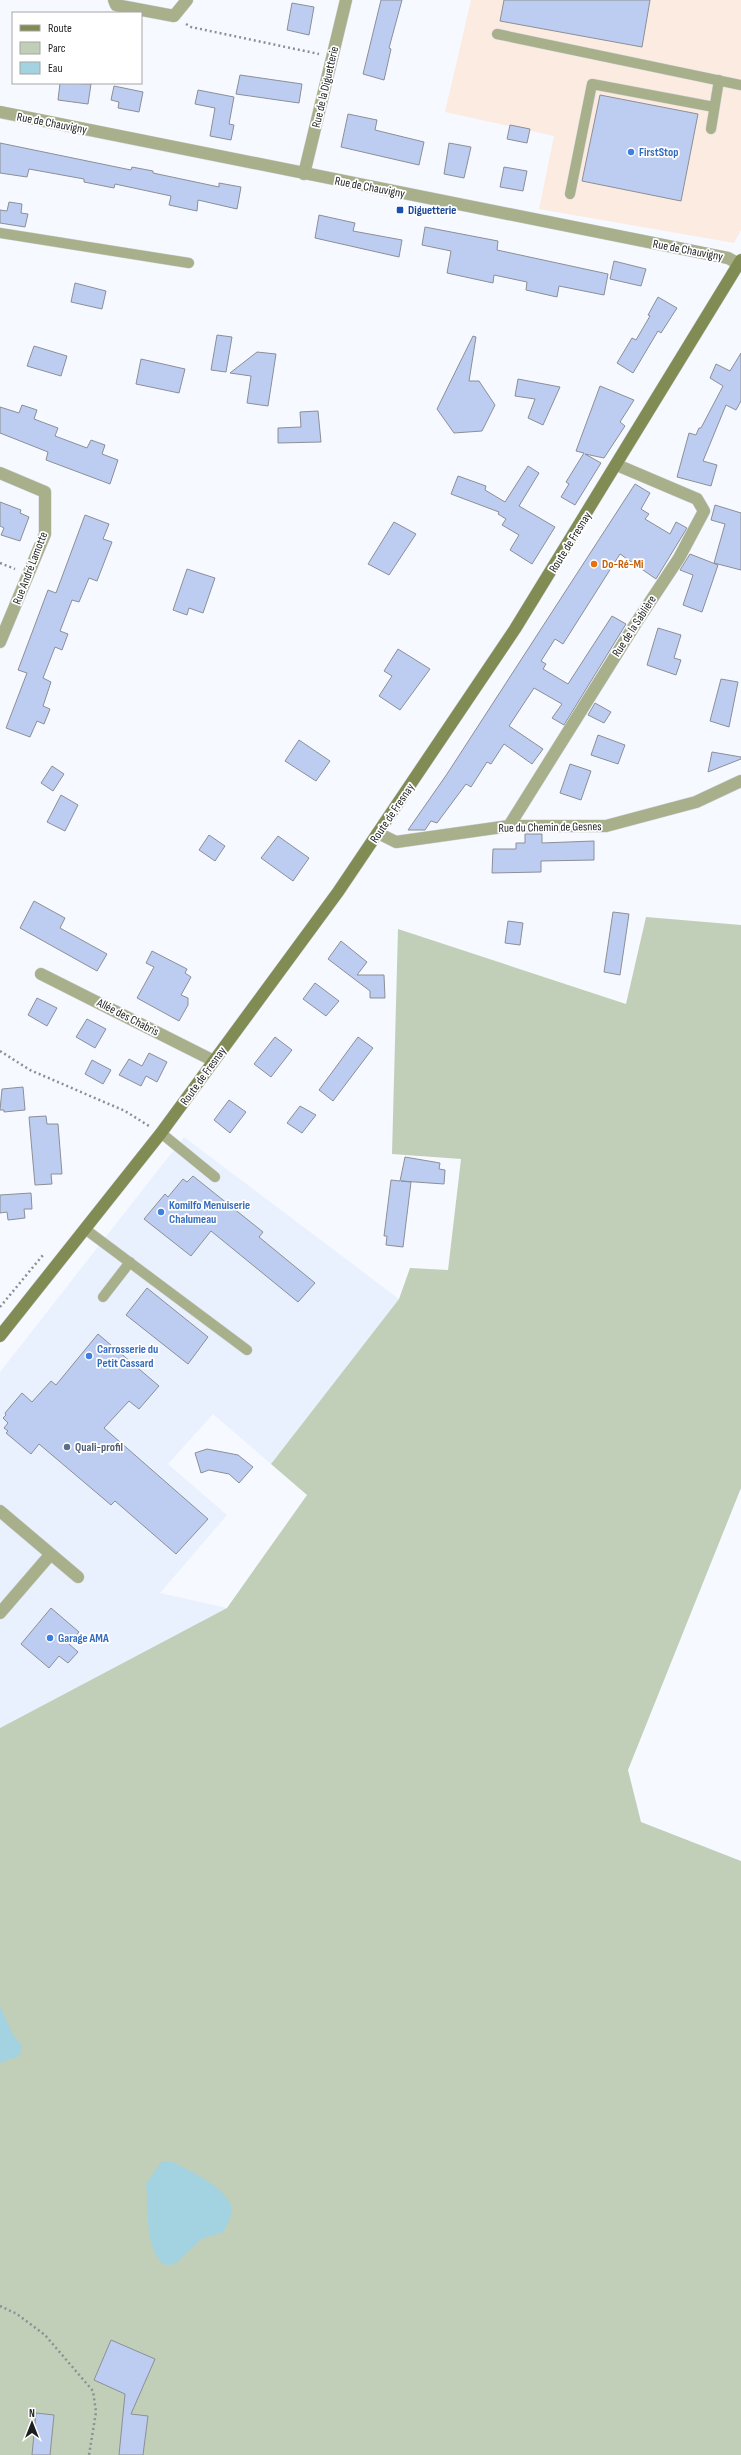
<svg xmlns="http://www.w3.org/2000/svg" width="741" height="2455" font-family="'Sofia Sans Condensed',sans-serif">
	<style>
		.commercial { fill: #fcebe0 }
		.built { fill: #e9f0fe }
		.green { fill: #c1cfb8 }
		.water { fill: #a3d2e1 }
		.building { fill: #bdcdf1; stroke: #8c8f96 }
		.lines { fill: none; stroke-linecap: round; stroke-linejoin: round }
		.lane-casing { stroke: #d3d6db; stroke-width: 11 }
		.street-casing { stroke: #d3d6db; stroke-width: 13 }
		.secondary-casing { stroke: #d3d6db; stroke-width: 13 }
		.path { stroke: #8d8f93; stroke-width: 2.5; stroke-dasharray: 2 3; stroke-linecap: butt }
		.lane { stroke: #a8af8b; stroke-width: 10 }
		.street { stroke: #a8af8b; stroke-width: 12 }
		.secondary { stroke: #818b54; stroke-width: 12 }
		.shop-dot { fill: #3f7fe0; stroke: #fff; stroke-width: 1.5 }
		.transit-dot { fill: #1a4fb4; stroke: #fff; stroke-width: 1.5 }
		.food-dot { fill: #e8710a; stroke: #fff; stroke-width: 1.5 }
		.service-dot { fill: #5c6f8a; stroke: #fff; stroke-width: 1.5 }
		.labels { text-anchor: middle; stroke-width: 3.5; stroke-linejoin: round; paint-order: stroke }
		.street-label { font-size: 12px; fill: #1d1e20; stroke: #fff }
		.shop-label { font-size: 12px; font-weight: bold; fill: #366cbe; stroke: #fff; text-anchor: start }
		.transit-label { font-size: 12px; font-weight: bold; fill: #164399; stroke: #fff; text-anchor: start }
		.food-label { font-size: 12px; font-weight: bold; fill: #c56008; stroke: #fff; text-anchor: start }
		.service-label { font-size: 12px; font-weight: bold; fill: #4e5e75; stroke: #fff; text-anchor: start }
	</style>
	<rect width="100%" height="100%" fill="#f6f9ff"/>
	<!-- commercial -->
	<path class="commercial" d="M471 0H741V230L734 243 539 209 554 136 445 112Z"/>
	<!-- built -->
	<path class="built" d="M184 1137 399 1299 271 1464 213 1414 168 1464 227 1515 160 1593 227 1608 0 1728V1372Z"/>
	<!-- green -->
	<path class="green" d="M646 917 741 925V1488L628 1770 641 1822 741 1861V2455H0V1728L227 1608 307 1495 271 1464 399 1299 410 1268 448 1270 461 1159 392 1154 398 929 626 1004Z"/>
	<!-- water -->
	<path class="water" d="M0 2006 12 2033 22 2046 19 2056 0 2063Z
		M162 2161H171C188 2170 226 2187 231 2206 234 2215 227 2225 223 2232L201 2239 175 2264 165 2265C144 2250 149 2209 146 2184Z"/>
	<!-- building -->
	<path class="building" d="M381 0H402L389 48 391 49 384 80 363 74Z
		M504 0H650L642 47 500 21Z
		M292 3 314 7 309 35 287 30Z
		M240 75 302 84 299 103 236 94Z
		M60 83 91 84 88 104 58 100Z
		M114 86 143 92 139 112 118 108 119 102 111 100Z
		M198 90 234 97 229 124 234 125 231 140 210 136 215 108 195 104Z
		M600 95 698 114 681 201 582 181Z
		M348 114 377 120 375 130 424 142 419 165 341 147Z
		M510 125 530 129 527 143 507 139Z
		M0 143 131 170 132 167 153 171V173L219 187V183L241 187 237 209 198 200 197 211 169 205 171 196 115 184 114 188 84 182V179L29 169 27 177 0 173Z
		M449 143 471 147 464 178 444 174Z
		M504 167 527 171 523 191 500 187Z
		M9 202 22 204 21 213 28 214 25 227 0 223V210L7 211Z
		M319 215 355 223 353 231 402 240 399 257 315 238Z
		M425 227 498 241 497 250 608 274 604 295 559 286 557 297 526 290 527 282 494 275 493 283 447 273 451 251 422 245Z
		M614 261 646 269 641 286 610 279Z
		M75 283 106 291 102 309 71 302Z
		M658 297 677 308 661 333 658 331 633 373 617 363 632 338 636 340 650 316 648 315Z
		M217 335 232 337 226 372 211 370Z
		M473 336 476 337 469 381H479L495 405 482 431 454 433 437 409Z
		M34 346 67 356 61 376 27 366Z
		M257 352 276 354 268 406 247 403 251 376 230 373Z
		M741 353V401L736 410 726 405 703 461 717 465 711 486 677 477 689 433 696 435 699 428H701L723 386 710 378 716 364 730 371Z
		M141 359 185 369 179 393 136 384Z
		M518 379 560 387 543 425 528 418 535 399 515 396Z
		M600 386 634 400 620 422 625 426 604 458 585 454 601 463 575 505 561 497 569 484 566 482 584 453 576 451Z
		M22 405 37 410 34 419 58 428 55 436 87 448 91 440 105 445 102 454 118 460 110 484 46 460 48 452 0 433V407L19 413Z
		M318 411 321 442 278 443V428L301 427 300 412Z
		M528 466 539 473 519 506 555 527 532 564 510 550 519 535 502 525 506 519 498 514 499 512 451 494 458 476 486 486 485 490 505 502Z
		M635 484 650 493 641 509 649 514 645 519 670 534 676 522 687 528 656 579 620 554 563 644 555 639 541 661 546 664 543 669 568 684 612 616 626 624 564 725 552 718 562 704 534 688 509 726 543 749 532 764 504 744 491 764 487 762 471 787 466 784 437 823 431 821 425 830H408L447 774Z
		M0 502 21 510 20 513 29 517 20 541 1 535 4 528 0 526Z
		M715 505 741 513V570L714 563 725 524 711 520Z
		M85 515 109 524 103 539 112 542 97 581 89 578 79 602 72 600 60 631 68 634 62 650 55 647 43 678 51 682 43 706 50 709 44 724 37 721 30 737 6 728 27 673 18 670 48 590 56 593Z
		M394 522 416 534 389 575 368 564Z
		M690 554 718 565 702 612 683 605 693 575 680 570Z
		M187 569 215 578 203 613 189 608 187 615 173 610Z
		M658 628 681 635 674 658 681 660 676 675 647 665Z
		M398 649 430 669 400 710 379 696 392 676 384 671Z
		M721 679 738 682 729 727 710 721Z
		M595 703 611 712 604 723 588 715Z
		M598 735 625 745 618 764 591 755Z
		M299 740 330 761 316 781 285 761Z
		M712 752 741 757V759L708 772Z
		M570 764 591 771 581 800 560 793Z
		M52 766 64 774 53 791 41 783Z
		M61 795 78 805 65 831 47 822Z
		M525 834H542V843L594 841V860L541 861V872L492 873 493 849H516V843H525Z
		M209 835 225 846 215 861 199 850Z
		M278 836 309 858 293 881 261 858Z
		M34 901 65 918 60 928 107 954 97 971 20 928Z
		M613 912 629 914 620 975 604 972Z
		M508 921 523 923 520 945 505 943Z
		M341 941 367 962 357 975H384L385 998H370V991L328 959Z
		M152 951 187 969 185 973 191 977 181 995 188 998V1005L179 1021 137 998 154 967 146 963Z
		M315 983 339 1001 326 1016 303 999Z
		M37 998 57 1008 47 1026 28 1015Z
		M87 1019 106 1029 95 1048 76 1037Z
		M275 1037 292 1050 271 1077 254 1064Z
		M358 1037 373 1048 333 1101 319 1090Z
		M149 1053 167 1062 157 1082 146 1076 141 1086 119 1075 129 1059 142 1066Z
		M92 1060 111 1070 103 1084 85 1074Z
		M23 1087 25 1110 4 1112V1110H0L2 1089Z
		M229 1100 246 1112 230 1133 214 1120Z
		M300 1106 316 1115 302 1133 287 1123Z
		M46 1116 47 1124H58L62 1174H51L52 1184 35 1185 29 1117Z
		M405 1157 440 1163 439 1169 445 1170 444 1184 401 1181 411 1182 403 1247 386 1245 387 1236H384L391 1180 400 1181Z
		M193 1176 263 1232 259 1237 315 1283 298 1302 211 1231 191 1256 144 1219 165 1194 168 1197 183 1179 187 1182Z
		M31 1193 32 1209H24L25 1218 8 1220 7 1212 0 1213V1195Z
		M147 1288 208 1337 188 1364 126 1315Z
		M98 1334 159 1386 139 1409 129 1401 104 1428 208 1519 176 1554 115 1501 111 1505 39 1444 31 1454 6 1433 8 1431 4 1428 8 1423 3 1418 6 1415 5 1413 22 1393 32 1402 51 1381 56 1385Z
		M207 1449 238 1455 253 1467 239 1483 229 1474 209 1470 201 1473 195 1453Z
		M51 1608 79 1632 69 1644 78 1652 68 1663 59 1656 49 1668 21 1644Z
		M111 2340 155 2359 131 2414 148 2416 143 2455H119L125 2394 94 2380Z
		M36 2413 54 2415 50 2455H32Z"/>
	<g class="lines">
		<!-- lane casing -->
		<g class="lane-casing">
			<path id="lane" d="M497 34 741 85
				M711 129 719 80
				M570 194 592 84 714 107
				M0 233 189 263
				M161 1133 215 1177
				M85 1229 247 1350
				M103 1297 130 1262"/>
		</g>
		<!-- street casing -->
		<g class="street-casing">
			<path id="street" d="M114 0 116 5 174 16 187 0
				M0 112 728 258 739 264
				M304 174 346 0
				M0 473 45 492V534L0 642
				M509 826 636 623 679 558 704 511 697 499 617 465
				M378 833 396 842 509 826H606L696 802 741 781
				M41 974 214 1061
				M0 1511 78 1577
				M0 1613 50 1555"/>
		</g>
		<!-- secondary casing -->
		<g class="secondary-casing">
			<path id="secondary" d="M0 1336 161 1133 338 892 515 629 741 260"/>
		</g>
		<!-- path -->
		<path class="path" d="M186 24 191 27 319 54
			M0 563 15 569
			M0 1051 30 1070 125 1111 149 1126
			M0 1307 43 1255
			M0 2306 17 2314 45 2335 93 2391 96 2412 89 2455"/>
		<!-- lane -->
		<use href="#lane" class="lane"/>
		<!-- street -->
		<use href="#street" class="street"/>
		<!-- secondary -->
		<use href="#secondary" class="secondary"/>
	</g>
	<!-- markers -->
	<g class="shop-dot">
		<circle cx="631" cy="152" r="4"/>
		<circle cx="161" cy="1212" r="4"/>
		<circle cx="89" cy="1356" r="4"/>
		<circle cx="50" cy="1638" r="4"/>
	</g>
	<rect class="transit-dot" x="396" y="206" width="8" height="8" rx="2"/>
	<circle class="food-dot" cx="594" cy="564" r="4"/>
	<circle class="service-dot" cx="67" cy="1447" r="4"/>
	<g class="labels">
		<!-- street labels -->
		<g class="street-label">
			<text transform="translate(325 87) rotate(-77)" y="4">Rue de la Diguetterie</text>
			<text transform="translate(52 123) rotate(11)" y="4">Rue de Chauvigny</text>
			<text transform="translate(370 187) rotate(11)" y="4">Rue de Chauvigny</text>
			<text transform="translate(688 250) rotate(11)" y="4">Rue de Chauvigny</text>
			<text transform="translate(570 542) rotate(-58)" y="4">Route de Fresnay</text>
			<text transform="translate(30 568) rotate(-69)" y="4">Rue André Lamotte</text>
			<text transform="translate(634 626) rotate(-57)" y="4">Rue de la Sablière</text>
			<text transform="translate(392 813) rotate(-56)" y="4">Route de Fresnay</text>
			<text transform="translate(550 827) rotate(-1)" y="4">Rue du Chemin de Gesnes</text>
			<text transform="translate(128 1017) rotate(27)" y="4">Allée des Chabris</text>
			<text transform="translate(203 1076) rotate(-54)" y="4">Route de Fresnay</text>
		</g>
		<!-- shop labels -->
		<g class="shop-label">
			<text x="639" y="156">FirstStop</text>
			<text x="169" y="1209">Komilfo Menuiserie<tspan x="169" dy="14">Chalumeau</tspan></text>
			<text x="97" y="1353">Carrosserie du<tspan x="97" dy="14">Petit Cassard</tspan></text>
			<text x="58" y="1642">Garage AMA</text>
		</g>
		<!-- transit labels -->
		<g class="transit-label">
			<text x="408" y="214">Diguetterie</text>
		</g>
		<!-- food labels -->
		<g class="food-label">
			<text x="602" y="568">Do-Ré-Mi</text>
		</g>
		<!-- service labels -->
		<g class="service-label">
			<text x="75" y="1451">Quali-profil</text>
		</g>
	</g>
	<!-- legend -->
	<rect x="12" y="12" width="130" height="72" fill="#ffffff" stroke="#a5a5a6"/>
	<rect x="20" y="25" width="20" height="6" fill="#818b54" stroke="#a5a5a6"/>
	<text x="48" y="32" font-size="12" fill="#1d1e20">Route</text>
	<rect x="20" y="42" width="20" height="12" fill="#c1cfb8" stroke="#a5a5a6"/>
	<text x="48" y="52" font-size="12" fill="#1d1e20">Parc</text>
	<rect x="20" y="62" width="20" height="12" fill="#a3d2e1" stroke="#a5a5a6"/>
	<text x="48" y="72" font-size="12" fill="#1d1e20">Eau</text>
	<!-- north arrow -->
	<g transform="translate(32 2423)" stroke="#ffffff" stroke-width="3" paint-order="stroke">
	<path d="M0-3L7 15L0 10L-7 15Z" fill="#1d1e20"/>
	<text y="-6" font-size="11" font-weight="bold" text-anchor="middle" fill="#1d1e20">N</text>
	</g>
</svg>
